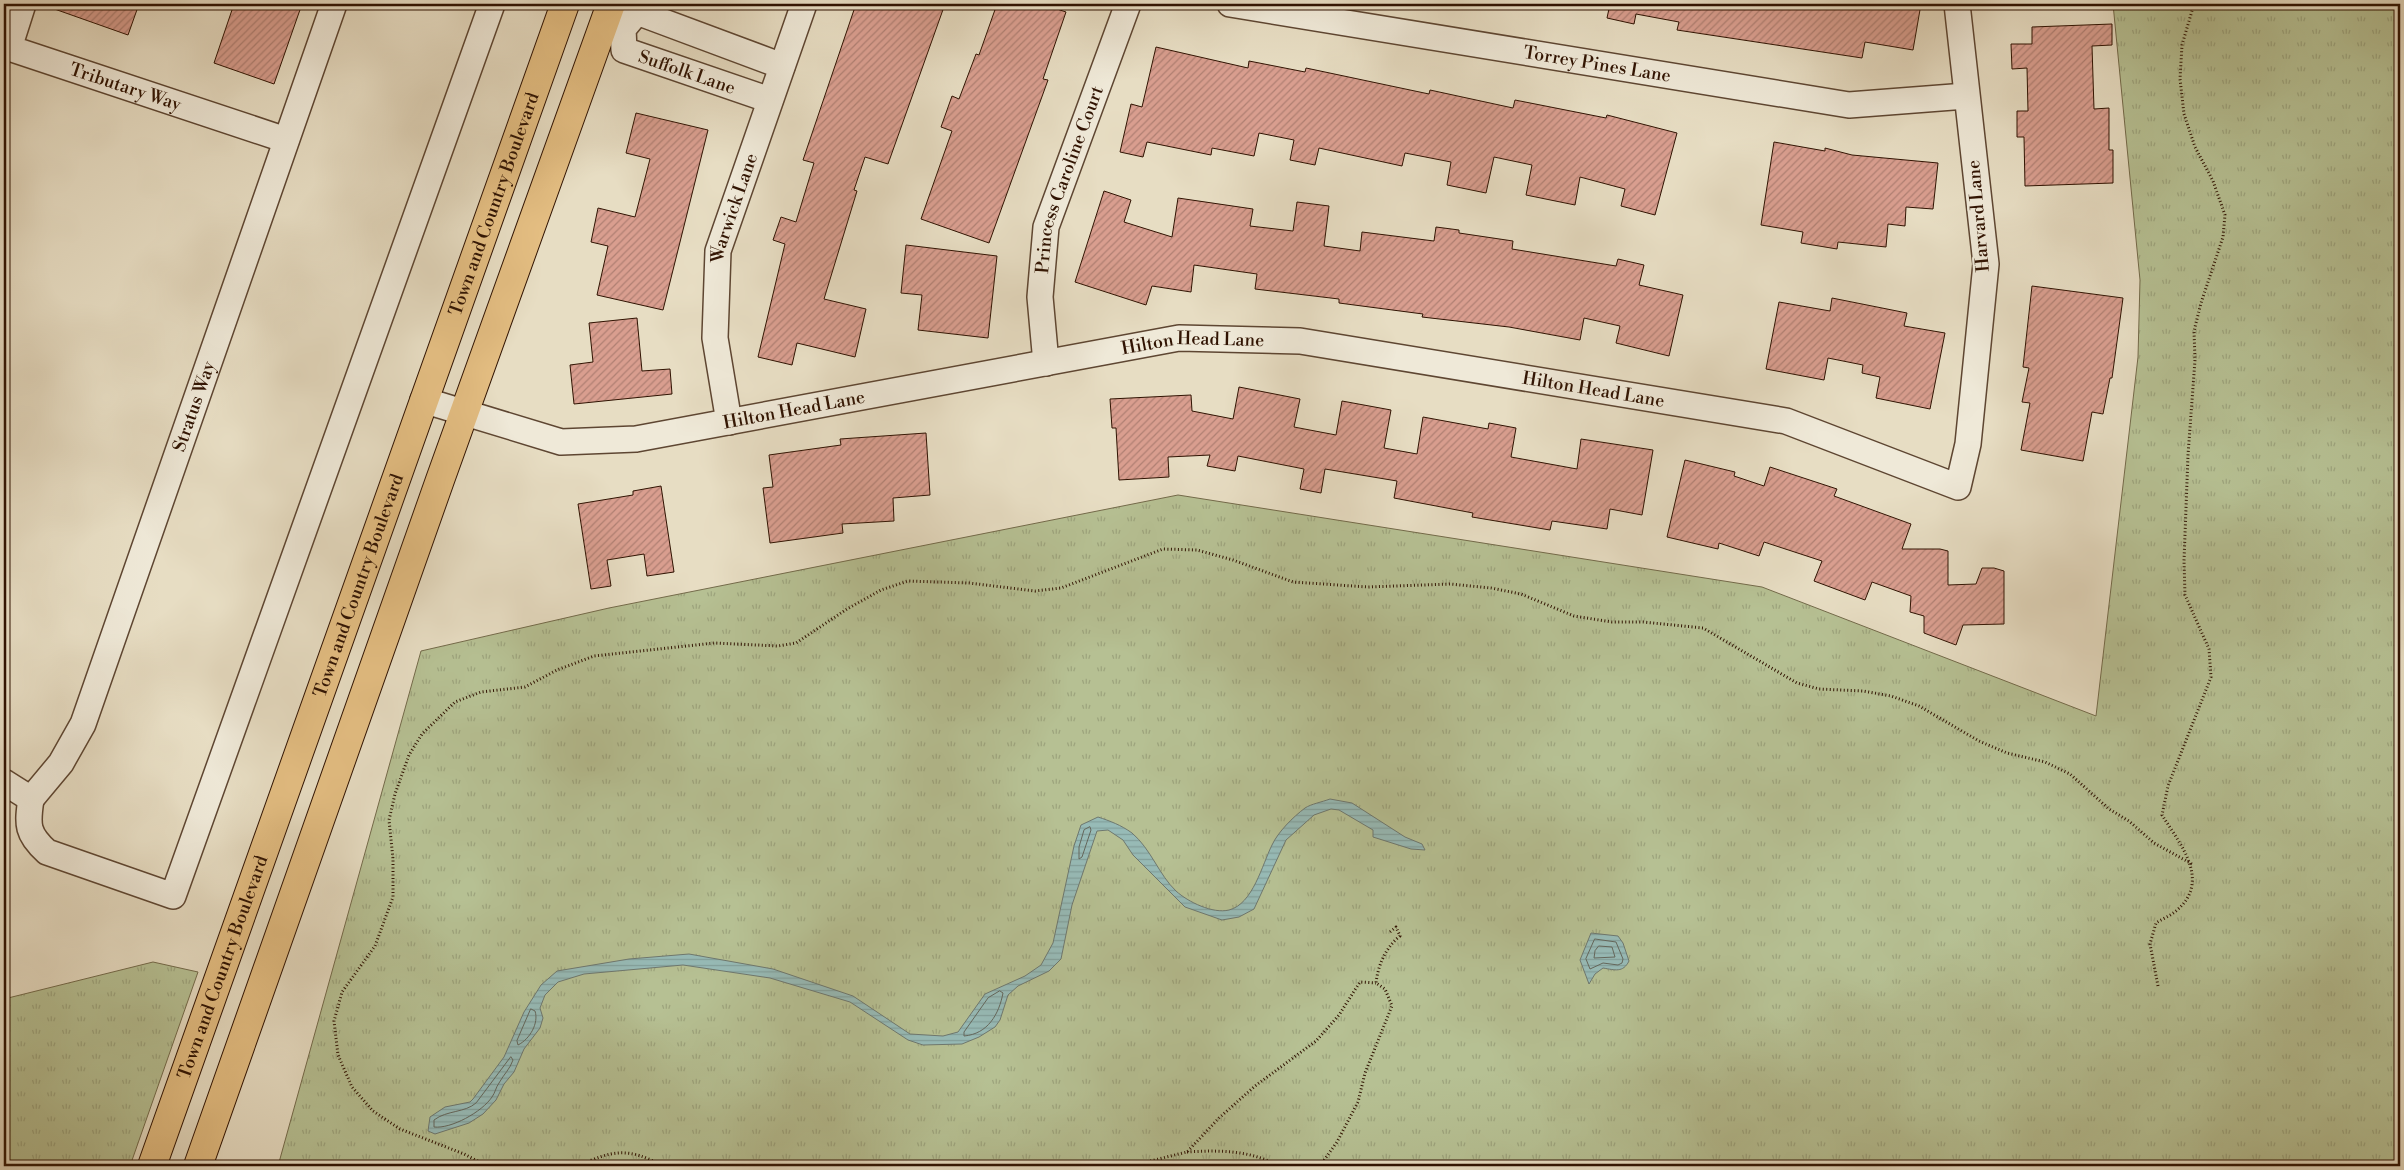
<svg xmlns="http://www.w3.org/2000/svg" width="2404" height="1170" font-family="'Libre Bodoni',serif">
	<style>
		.grass { fill: url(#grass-tufts); stroke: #736a4a }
		.water { fill: url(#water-rules); stroke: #6e786f }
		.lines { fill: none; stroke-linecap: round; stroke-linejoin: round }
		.shore { stroke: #64675c; stroke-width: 1 }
		.building { fill: url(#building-hatch); stroke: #301302 }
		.minor-casing { stroke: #5e4632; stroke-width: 28 }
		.major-casing { stroke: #301302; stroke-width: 30 }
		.path { stroke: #301302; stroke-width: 3; stroke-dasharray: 1 2.5; stroke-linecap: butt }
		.minor { stroke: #efe9d8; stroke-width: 25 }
		.major { stroke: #e4be82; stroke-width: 28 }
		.labels { text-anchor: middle; stroke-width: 4.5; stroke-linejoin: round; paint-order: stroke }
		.street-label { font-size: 18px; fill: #301302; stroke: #efe9d8 }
	</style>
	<defs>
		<pattern id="grass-tufts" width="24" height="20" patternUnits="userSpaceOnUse" patternTransform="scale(1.25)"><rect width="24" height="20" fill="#b6c093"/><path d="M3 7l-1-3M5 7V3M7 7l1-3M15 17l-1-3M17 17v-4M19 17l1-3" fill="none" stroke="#9da47d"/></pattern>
		<pattern id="water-rules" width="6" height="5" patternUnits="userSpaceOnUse" patternTransform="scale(1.25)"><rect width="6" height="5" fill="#97bbb7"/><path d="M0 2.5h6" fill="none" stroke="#82a09c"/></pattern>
		<pattern id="building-hatch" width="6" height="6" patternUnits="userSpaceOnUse" patternTransform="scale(1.25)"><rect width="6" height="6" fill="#d99e8f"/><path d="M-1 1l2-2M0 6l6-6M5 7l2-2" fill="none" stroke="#b08073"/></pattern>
	</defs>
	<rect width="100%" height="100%" fill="#e7ddc3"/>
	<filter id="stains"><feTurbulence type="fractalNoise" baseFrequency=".004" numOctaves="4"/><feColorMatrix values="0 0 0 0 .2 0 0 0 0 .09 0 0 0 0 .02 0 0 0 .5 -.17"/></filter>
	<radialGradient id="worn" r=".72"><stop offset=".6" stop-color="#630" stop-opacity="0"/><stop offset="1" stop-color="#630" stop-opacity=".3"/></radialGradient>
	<!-- grass -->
	<path class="grass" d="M2113 4H2400V1166H278L421 651 609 608 1178 495 1762 587 2096 716 2138 357 2140 280Z
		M153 962 198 972 130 1166H4V999Z"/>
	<!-- water -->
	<path class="water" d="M1330 799 1352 803 1405 837 1422 844 1425 850 1411 849 1373 837V830L1339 810 1331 809 1314 815 1286 840 1254 909 1239 917 1222 920 1185 907 1133 855 1123 840 1108 830 1097 831 1072 905 1061 959 1049 971 1018 986 1008 995 1000 1020 995 1027 979 1037 962 1044 923 1045 908 1040 850 1002 770 978 683 965 584 974 558 982 545 995 540 1008 543 1018 540 1028 524 1049 514 1072 504 1084 496 1100 483 1114 469 1123 435 1134 428 1131 430 1117 445 1107 470 1102 473 1099 504 1057 524 1012 541 985 557 971 629 959 689 954 773 969 853 996 910 1034 943 1036 958 1032 985 994 1025 976 1041 965 1053 943 1074 846 1081 825 1098 817C1110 821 1121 825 1132 833 1151 849 1159 875 1176 891 1188 902 1213 914 1229 910 1253 904 1262 865 1272 845 1278 832 1293 817 1305 808 1311 804 1322 802 1330 799Z
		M1591 933 1618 936 1623 943 1629 961C1623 973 1615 970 1603 968L1595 974 1589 984 1580 960Z"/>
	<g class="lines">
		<!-- shore -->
		<path class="shore" d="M1090 827 1091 830 1082 857 1079 859V847L1084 830Z
			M1595 939 1616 942 1623 959 1622 963 1618 965 1603 963 1590 969 1586 959Z
			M1599 946 1612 947 1615 957 1594 958 1595 951Z
			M1000 991 1003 993C999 1014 988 1034 964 1036V1032L988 998Z
			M531 1009 535 1011C539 1023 530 1039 518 1045L517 1041Z
			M511 1057 513 1060C510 1069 504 1074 499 1083 496 1087 495 1093 492 1097 482 1112 451 1129 434 1127V1120C447 1110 465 1113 476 1103Z"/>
	</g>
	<!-- building -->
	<path class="building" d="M47 4H139L128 35 46 6Z
		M234 4H302L274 84 214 63Z
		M856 4H945L888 164 865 157 854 190 857 191 824 299 866 309 855 357 797 343 792 365 758 357 785 244 773 240 781 217 796 222 814 163 803 160Z
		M997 4H1056L1054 8 1066 12 1043 79 1048 80 989 243 921 219 952 131 941 127 952 96 959 99 976 54 979 55Z
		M1610 4H1921L1913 50 1865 42 1862 58 1677 30 1679 22 1636 14 1634 24 1607 18Z
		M2112 24V45L2092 46 2094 109 2109 108V150H2113V183L2025 186 2024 137H2017V111H2028L2027 68 2012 69 2011 44H2032V27Z
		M1156 47 1248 68 1249 61 1305 72 1306 68 1429 94 1430 90 1513 108 1515 100 1606 118 1607 115 1677 133 1655 215 1621 206 1625 189 1580 177 1575 205 1526 195 1532 165 1494 157 1486 193 1447 185 1451 162 1405 153 1402 166 1319 148 1315 165 1290 160 1294 140 1259 133 1254 156 1212 148 1211 155 1147 142 1143 157 1120 152 1131 104 1142 107Z
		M636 113 708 130 663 310 597 295 608 246 591 242 598 208 635 217 650 159 626 153Z
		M1774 142 1825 151V148L1852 155 1938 163 1933 209 1906 207 1905 226 1888 224 1886 247 1838 242 1837 249 1801 243 1803 232 1761 225Z
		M1104 191 1131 200 1124 222 1172 237 1178 198 1253 209 1250 226 1293 231 1297 202 1329 206 1324 246 1360 251 1362 232 1434 241 1436 227 1459 230V233L1513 241 1512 249 1616 266 1618 259 1644 265 1639 285 1683 295 1669 356 1616 343 1620 326 1584 318 1580 340 1509 327 1422 317 1423 314 1339 303V299L1255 289 1257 274 1194 265 1191 292 1152 286 1146 305 1075 282Z
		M906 245 997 256 988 338 918 330 922 295 901 293Z
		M2032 286 2123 298 2112 378H2110L2103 414 2092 412 2083 461 2021 450 2030 403 2022 402 2029 368 2023 367Z
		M1832 298 1907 313 1904 326 1945 333 1930 409 1876 398 1880 377 1862 373 1863 365 1828 358 1824 380 1766 369 1779 302 1830 311Z
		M637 318 642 371 670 369 672 394 574 404 570 365 593 362 589 323Z
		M1239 387 1300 399 1294 427 1336 435 1342 401 1391 410 1384 448 1417 454 1423 417 1488 429 1489 423 1516 428 1511 457 1577 469 1581 439 1653 450 1642 515 1610 509 1607 529 1552 521 1550 530 1472 517 1473 513 1394 498 1397 481 1325 469 1321 493 1300 489 1304 469 1238 456 1235 471 1207 466 1210 455 1168 457 1169 477 1119 480 1116 428H1112L1110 399 1191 395 1192 411 1233 419Z
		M926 433 930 495 893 498 894 521 842 524 843 533 770 543 763 488 773 487 769 455 841 445 840 439Z
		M1685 460 1735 472 1734 476 1764 486 1770 467 1837 489 1834 496 1911 524 1902 549H1940L1948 551V585L1976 584 1982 568H1994L2004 571V624L1963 625 1956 645 1924 633V616L1910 612 1911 596 1872 582 1865 600 1814 581 1822 561 1764 542 1759 556 1719 543 1718 549 1667 537Z
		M661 486 674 572 647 576 644 554 607 560 611 586 591 589 578 504 633 495V491Z"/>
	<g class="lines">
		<!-- minor casing -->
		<g class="minor-casing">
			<g id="minor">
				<path id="s1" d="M23 4 9 48 286 140"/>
				<path id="s2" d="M1230 4 1849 105 1966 96"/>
				<path d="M770 100 624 50 623 29 637 12 782 66"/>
				<path id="s3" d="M1046 363 1040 297 1046 227 1128 4"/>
				<path id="s4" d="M423 400 561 442 636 439 1179 338 1300 341 1786 421 1958 487 1968 444 1986 264 1957 4"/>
				<path id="s5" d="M729 422 715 338 718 251 804 4"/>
				<path d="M4 782 31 799"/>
				<path d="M31 799C27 825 27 834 47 852L173 896 492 4"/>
				<path id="s6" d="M31 799 61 763 83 724 334 4"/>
			</g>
		</g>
		<!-- major casing -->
		<g class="major-casing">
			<g id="major">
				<path id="s7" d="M152 1166 565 4"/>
				<path d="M198 1166 440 480 611 4"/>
			</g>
		</g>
		<!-- path -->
		<path class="path" d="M2158 986 2150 944 2156 923C2162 919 2170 916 2176 911 2212 881 2180 844 2162 815L2168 786 2211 677 2209 649 2185 595 2184 561 2188 455 2195 360 2194 331 2201 303 2223 237 2225 215 2213 181 2195 147 2184 114 2180 79 2182 45 2194 4
			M1187 1152C1219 1150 1250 1150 1279 1166
			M487 1166 464 1154 400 1129 373 1111 352 1087 338 1055 334 1021 342 992 375 946 393 897V859L389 820 395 794 409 755 422 734 455 702 481 692 525 687 557 670 594 656 714 643 778 646 796 643 847 609 881 590 908 581 969 583 1035 591 1061 588 1163 549 1197 550 1233 560 1293 582 1368 587 1450 584 1491 588 1521 594 1574 616 1612 622H1643L1703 628 1797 683 1819 689 1863 691 1891 696 1919 706 1979 741 2007 753 2045 762 2070 774 2109 809 2129 821 2154 843 2192 864
			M578 1166C613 1150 628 1147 663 1166
			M1130 1166 1187 1152 1219 1118 1255 1086 1316 1041 1339 1015 1360 982 1376 983
			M1320 1166 1337 1142 1358 1102 1365 1073 1392 1006 1385 989 1376 983C1378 965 1386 947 1400 936L1396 927 1390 932"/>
		<!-- minor -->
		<use href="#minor" class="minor"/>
		<!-- major -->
		<use href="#major" class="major"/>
	</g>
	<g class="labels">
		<!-- street labels -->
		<g class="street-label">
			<text dy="6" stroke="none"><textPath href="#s2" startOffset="372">Torrey Pines Lane</textPath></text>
			<text transform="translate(687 72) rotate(19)" y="6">Suffolk Lane</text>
			<text dy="6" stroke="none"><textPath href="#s1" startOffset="169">Tributary Way</textPath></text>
			<text dy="6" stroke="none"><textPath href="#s3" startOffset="188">Princess Caroline Court</textPath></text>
			<text dy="6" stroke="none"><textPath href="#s7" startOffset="1021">Town and Country Boulevard</textPath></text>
			<text dy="6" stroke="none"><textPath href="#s5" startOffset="218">Warwick Lane</textPath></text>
			<text transform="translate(1978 216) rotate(-95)" y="6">Harvard Lane</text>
			<text dy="6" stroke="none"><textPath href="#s4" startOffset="785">Hilton Head Lane</textPath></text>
			<text dy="6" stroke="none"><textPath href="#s4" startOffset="1190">Hilton Head Lane</textPath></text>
			<text dy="6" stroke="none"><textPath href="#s6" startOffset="428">Stratus Way</textPath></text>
			<text dy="6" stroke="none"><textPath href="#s4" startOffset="380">Hilton Head Lane</textPath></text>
			<text dy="6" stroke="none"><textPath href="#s7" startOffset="616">Town and Country Boulevard</textPath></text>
			<text dy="6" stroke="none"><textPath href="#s7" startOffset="211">Town and Country Boulevard</textPath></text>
		</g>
	</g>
	<!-- margin -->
	<rect width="2404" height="1170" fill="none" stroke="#e7ddc3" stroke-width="20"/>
	<rect x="5" y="5" width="2394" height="1160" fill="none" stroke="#301302" stroke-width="2.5"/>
	<rect x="10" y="10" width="2384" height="1150" fill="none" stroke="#301302"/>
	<rect width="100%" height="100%" filter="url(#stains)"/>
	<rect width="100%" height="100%" fill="url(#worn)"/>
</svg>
